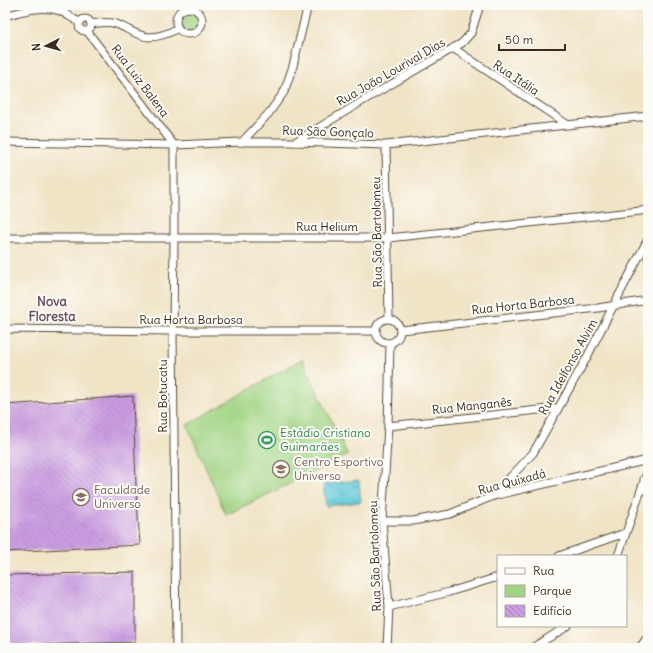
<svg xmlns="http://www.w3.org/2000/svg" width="653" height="653" font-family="Delius,sans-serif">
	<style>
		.green { fill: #a1d484; stroke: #6e7f51 }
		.park { fill: url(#park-crowns); stroke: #6e7f51 }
		.water { fill: url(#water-ripples); stroke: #4c787b }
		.building { fill: url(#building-back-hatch) }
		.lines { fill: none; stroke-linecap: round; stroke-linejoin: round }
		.street-casing { stroke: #564637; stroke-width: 9 }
		.secondary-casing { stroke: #564637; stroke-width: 13 }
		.street { stroke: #fff; stroke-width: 7 }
		.secondary { stroke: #fff; stroke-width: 11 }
		.labels { text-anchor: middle; stroke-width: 4; stroke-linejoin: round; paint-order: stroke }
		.street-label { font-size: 12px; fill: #3b2a1e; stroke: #fdfcf7 }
		.leisure-label { font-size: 12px; fill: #27864d; stroke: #fdfcf7; text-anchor: start }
		.education-label { font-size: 12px; fill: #785e54; stroke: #fdfcf7; text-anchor: start }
		.neighbourhood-label { font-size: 13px; font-weight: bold; fill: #6d5263; stroke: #fdfcf7 }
	</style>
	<defs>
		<pattern id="park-crowns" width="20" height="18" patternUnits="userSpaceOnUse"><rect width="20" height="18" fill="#a1d484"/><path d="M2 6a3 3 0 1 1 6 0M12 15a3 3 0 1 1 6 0" fill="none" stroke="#8cb672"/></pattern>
		<pattern id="water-ripples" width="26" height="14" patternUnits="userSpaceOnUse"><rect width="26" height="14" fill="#5dc7d8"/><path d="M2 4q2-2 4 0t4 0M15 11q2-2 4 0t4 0" fill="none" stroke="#4ea2af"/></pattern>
		<pattern id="building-back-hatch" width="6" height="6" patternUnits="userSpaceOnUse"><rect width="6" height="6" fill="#cb9de2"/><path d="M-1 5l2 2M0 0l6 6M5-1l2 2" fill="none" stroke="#a680b7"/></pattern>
	</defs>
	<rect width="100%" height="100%" fill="#fdfcf7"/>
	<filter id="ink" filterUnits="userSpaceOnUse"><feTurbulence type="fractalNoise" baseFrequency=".025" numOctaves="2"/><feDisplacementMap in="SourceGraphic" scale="8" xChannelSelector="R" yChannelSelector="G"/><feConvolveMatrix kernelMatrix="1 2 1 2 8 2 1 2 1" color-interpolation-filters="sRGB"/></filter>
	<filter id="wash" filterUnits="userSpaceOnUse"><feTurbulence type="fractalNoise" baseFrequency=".012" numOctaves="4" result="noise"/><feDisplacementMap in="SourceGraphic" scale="16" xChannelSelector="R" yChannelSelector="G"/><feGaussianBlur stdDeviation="0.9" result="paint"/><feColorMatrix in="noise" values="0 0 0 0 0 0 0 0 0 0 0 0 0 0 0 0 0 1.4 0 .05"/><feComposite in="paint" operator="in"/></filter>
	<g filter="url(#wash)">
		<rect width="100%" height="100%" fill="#f0e4c6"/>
		<!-- green -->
		<path class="green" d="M302 359 348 455 226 515 187 425Z"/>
		<!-- park -->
		<path class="park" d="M179 21a10 10 0 1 1 20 0a10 10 0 1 1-20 0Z"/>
		<!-- water -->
		<path class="water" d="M359 480 361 502 326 506 323 484Z"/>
		<g id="blocks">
			<!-- building -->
			<path class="building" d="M133 396 136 487 140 545 5 552V405Z
				M135 572V642L5 646V575Z"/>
		</g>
	</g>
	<g filter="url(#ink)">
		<use href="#blocks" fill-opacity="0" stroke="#564637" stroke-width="1"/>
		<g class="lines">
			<!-- street casing -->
			<g class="street-casing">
				<path id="street" d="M176 21a13 13 0 1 1 26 0a13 13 0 1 1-26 0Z
					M5 16C22 11 43 5 60 11 67 14 73 19 79 22
					M79 25a6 6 0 1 1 12 0a6 6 0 1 1-12 0Z
					M91 24C99 23 109 21 116 24 127 28 137 36 148 37 159 37 170 33 178 28
					M87 31 174 145
					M453 48 568 125
					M5 142 174 145 242 142H295L386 145 648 116
					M242 142 269 113 284 92 293 66 308 5
					M295 142 371 96 462 43 471 33 480 5
					M174 145V238L173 331 176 648
					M386 145 389 319
					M5 238H388L641 211 648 209
					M376 331a12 12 0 1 1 24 0a12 12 0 1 1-24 0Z
					M5 329 173 331H376
					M401 330 598 308 648 300
					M388 426 558 408
					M644 479 648 492
					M493 496 533 453 586 359 648 239
					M382 521H413L450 514 493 496 648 460
					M559 556 625 533
					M618 556 648 470
					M389 607 449 592 498 577
					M387 648 389 607 382 521 388 426 390 344
					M532 648 568 626"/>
			</g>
			<!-- secondary casing -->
			<g class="secondary-casing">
				<path id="secondary" d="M642 648 648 640"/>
			</g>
			<!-- street -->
			<use href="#street" class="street"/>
			<!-- secondary -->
			<use href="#secondary" class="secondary"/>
		</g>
	</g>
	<!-- icons -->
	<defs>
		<g id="stadium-ring" transform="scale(0.9)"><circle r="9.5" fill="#fdfcf7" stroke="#2e9e5b" stroke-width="1.5"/><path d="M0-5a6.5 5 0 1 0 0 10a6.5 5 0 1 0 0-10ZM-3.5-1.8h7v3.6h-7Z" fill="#2e9e5b"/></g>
		<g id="university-ring" transform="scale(0.9)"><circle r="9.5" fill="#fdfcf7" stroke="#8d6e63" stroke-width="1.5"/><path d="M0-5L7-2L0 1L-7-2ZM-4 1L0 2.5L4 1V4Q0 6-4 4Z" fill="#8d6e63"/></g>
	</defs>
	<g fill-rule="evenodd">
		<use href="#stadium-ring" x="267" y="440"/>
		<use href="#university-ring" x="281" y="469"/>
		<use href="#university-ring" x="81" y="497"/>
	</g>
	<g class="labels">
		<!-- street labels -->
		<g class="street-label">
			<text transform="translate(391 72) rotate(-30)" y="4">Rua João Lourival Dias</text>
			<text transform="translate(516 78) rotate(34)" y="4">Rua Itália</text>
			<text transform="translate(140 81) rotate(53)" y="4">Rua Luiz Balena</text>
			<text transform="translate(328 132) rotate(2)" y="4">Rua São Gonçalo</text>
			<text x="327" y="231">Rua Helium</text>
			<text transform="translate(377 232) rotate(-91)" y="4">Rua São Bartolomeu</text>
			<text transform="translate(523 305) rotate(-6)" y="4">Rua Horta Barbosa</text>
			<text x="191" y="324">Rua Horta Barbosa</text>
			<text transform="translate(568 367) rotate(-61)" y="4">Rua Idelfonso Alvim</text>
			<text transform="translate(163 396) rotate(-90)" y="4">Rua Botucatu</text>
			<text transform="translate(472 406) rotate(-6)" y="4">Rua Manganês</text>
			<text transform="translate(512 482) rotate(-15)" y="4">Rua Quixadá</text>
			<text transform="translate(375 556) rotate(-92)" y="4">Rua São Bartolomeu</text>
		</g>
		<!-- leisure labels -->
		<g class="leisure-label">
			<text x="280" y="437">Estádio Cristiano<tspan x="280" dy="14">Guimarães</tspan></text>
		</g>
		<!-- education labels -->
		<g class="education-label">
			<text x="294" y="466">Centro Esportivo<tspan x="294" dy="14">Universo</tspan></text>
			<text x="94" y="494">Faculdade<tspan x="94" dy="14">Universo</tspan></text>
		</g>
		<!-- neighbourhood labels -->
		<g class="neighbourhood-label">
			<text x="52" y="306">Nova<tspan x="52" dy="15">Floresta</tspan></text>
		</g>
	</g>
	<!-- margin -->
	<rect width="653" height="653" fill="none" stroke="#fdfcf7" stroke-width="20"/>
	<!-- legend -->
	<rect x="497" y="555" width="130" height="72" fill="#fdfcf7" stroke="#afa8a0"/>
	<rect x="505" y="568" width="20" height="6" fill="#ffffff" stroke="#afa8a0"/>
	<text x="533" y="575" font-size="12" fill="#3b2a1e">Rua</text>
	<rect x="505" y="585" width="20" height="12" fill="#a1d484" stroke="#afa8a0"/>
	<text x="533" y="595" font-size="12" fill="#3b2a1e">Parque</text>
	<rect x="505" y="605" width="20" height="12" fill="url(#building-back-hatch)" stroke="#afa8a0"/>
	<text x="533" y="615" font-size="12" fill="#3b2a1e">Edifício</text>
	<!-- north arrow -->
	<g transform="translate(46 46) rotate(264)" stroke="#fdfcf7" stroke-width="3" paint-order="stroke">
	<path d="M0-3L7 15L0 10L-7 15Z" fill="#3b2a1e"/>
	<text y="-6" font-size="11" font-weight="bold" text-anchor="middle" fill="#3b2a1e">N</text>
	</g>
	<!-- scale -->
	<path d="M499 44v6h66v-6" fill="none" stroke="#3b2a1e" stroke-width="2"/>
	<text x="505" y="44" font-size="12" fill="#3b2a1e" stroke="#fdfcf7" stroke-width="3" paint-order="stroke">50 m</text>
</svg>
